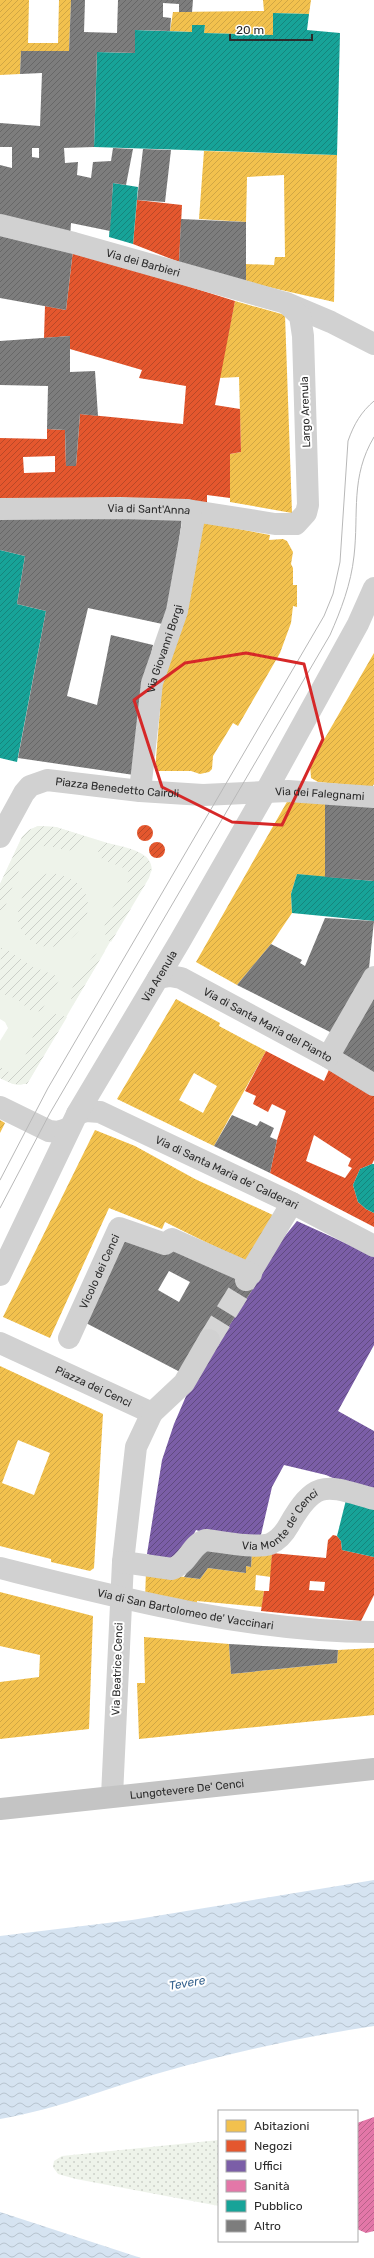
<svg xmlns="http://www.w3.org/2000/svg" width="374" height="2258" font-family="Rubik,sans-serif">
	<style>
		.grass { fill: url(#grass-dots) }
		.park { fill: #eef3ea }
		.garden { fill: url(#garden-furrows) }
		.water { fill: url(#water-waves) }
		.homes { fill: url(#homes-hatch); fill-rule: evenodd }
		.shops { fill: url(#shops-hatch); fill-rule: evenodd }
		.offices { fill: url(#offices-hatch) }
		.health { fill: url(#health-hatch) }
		.public { fill: url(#public-hatch) }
		.building { fill: url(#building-hatch); fill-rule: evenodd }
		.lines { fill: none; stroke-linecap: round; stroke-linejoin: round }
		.minor-tunnel { stroke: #d5d5d5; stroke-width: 22; stroke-dasharray: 22 11; stroke-linecap: butt }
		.minor { stroke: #d1d1d1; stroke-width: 22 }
		.major { stroke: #c4c4c4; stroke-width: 22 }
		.tram { stroke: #b8b8b8; stroke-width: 1 }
		.marked { fill: none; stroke: #d62828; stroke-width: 3; stroke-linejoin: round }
		.labels { text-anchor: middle; stroke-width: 4; stroke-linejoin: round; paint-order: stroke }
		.street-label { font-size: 11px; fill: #2c2c2c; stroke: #fff }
		.water-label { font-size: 12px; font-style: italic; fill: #38648f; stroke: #fff }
	</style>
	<defs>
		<pattern id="grass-dots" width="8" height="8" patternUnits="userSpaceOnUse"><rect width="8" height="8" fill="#eef3ea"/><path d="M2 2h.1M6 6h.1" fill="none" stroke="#ccd0c9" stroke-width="1.8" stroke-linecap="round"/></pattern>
		<pattern id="garden-furrows" width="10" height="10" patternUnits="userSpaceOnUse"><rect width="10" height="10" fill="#eef3ea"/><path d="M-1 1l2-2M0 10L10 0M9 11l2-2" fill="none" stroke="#ccd0c9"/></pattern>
		<pattern id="water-waves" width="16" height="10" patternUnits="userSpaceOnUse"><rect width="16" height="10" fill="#d5e3f1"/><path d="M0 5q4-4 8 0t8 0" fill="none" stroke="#b7c3cf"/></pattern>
		<pattern id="homes-hatch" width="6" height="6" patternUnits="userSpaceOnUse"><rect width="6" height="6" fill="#f2c14e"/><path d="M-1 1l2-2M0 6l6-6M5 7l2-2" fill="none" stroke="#d0a644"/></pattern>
		<pattern id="shops-hatch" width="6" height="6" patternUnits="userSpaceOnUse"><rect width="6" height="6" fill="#e4572e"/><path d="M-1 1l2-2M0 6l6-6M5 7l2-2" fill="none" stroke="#b94827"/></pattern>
		<pattern id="offices-hatch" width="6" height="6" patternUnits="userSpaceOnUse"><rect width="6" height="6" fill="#7b5ea7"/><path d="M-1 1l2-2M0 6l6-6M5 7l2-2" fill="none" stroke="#604a80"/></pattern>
		<pattern id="health-hatch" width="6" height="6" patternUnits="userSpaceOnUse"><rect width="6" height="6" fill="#e377a8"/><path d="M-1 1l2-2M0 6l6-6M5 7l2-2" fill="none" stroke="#b86289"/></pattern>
		<pattern id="public-hatch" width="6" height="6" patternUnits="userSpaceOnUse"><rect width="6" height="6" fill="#17a398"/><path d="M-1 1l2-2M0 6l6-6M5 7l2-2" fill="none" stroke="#15857c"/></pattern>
		<pattern id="building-hatch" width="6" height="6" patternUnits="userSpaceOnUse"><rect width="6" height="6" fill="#7d7d7d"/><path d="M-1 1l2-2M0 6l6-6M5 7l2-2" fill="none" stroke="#676767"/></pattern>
	</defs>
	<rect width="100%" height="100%" fill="#fff"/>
	<!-- grass -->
	<path class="grass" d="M219 2140V2206L76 2179 58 2174 53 2167 54 2161 62 2156Z"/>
	<!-- park -->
	<path class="park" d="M38 826 56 827 140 853C148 857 151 861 152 870L30 1079C22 1090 10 1083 0 1078V1041L8 1028 5 1022 0 1019V884L22 837 29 830Z"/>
	<!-- garden -->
	<path class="garden" d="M38 826 56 827 87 837C72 866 52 836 33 850 17 862 10 901 0 917V884L22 837 29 830Z
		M99 841C120 847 160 849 149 878L111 942C89 924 130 894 130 873 121 863 107 865 98 855Z
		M52 873C131 886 61 985 22 931 12 918 22 891 33 881 39 875 45 874 52 873Z
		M1 948H5L31 966 59 977V980L41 1011 32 1012 17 999 0 993Z
		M105 951 73 1005C67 989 75 984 84 972 90 961 92 953 105 951Z
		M55 1014 67 1017 27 1084H13L0 1078V1067L9 1072 18 1069C31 1052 32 1020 55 1014Z"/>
	<!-- water -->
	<path class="water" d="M374 1880V2026C303 2037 233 2052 163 2072 107 2088 58 2109 0 2119V1936L132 1920Z
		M0 2212 141 2258H0Z"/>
	<!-- homes -->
	<path class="homes" d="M0 0H29L28 43H58L59 0H71L69 51H21L20 74 0 75Z
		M263 0H311L309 14 273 13V35L204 33 205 25H192V32L170 31 173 12 264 11Z
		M204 151 337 155 334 302 246 282 245 264 274 265 275 257H285L284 175 247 177 246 222 199 219Z
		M235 301 285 315 292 513 230 502V454L241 452 239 377 219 378Z
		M203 522 270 535 269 540 283 539 287 541 293 552 291 564 293 568V585H297V607L293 606 291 623 280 653 238 726 233 723 213 756 212 769 209 772 200 774 191 771H155L162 685Z
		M374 653V784L372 787 318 782 311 778 310 764Z
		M288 800 325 803V877L297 874 291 894 292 913 271 944 237 985 196 962Z
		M176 999 220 1023 219 1026 266 1051 214 1146 117 1099ZM194 1073 217 1086 203 1113 179 1100Z
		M0 1120 5 1123 0 1133Z
		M95 1130 135 1146 195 1179 275 1216 248 1263 165 1222 162 1229 109 1208 50 1338 3 1317Z
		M0 1366 103 1414 94 1568 90 1571 51 1562V1559L0 1546ZM18 1440 50 1453 34 1495 2 1483Z
		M252 1551 272 1553 271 1577 256 1575 255 1590 264 1591 262 1607 197 1601V1606L145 1599 146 1572 200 1579 208 1568 246 1573V1566L251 1567Z
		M0 1592 93 1616 89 1729 0 1739V1682L39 1677 40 1655 0 1646Z
		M144 1637 229 1644 231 1674 337 1663 338 1650 374 1648V1715L139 1739 137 1683H145Z"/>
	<!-- shops -->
	<path class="shops" d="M137 200 182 205 179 262 133 244Z
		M73 250 235 301 215 405 240 409 241 452 230 454V498L207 495V504L0 502V438L47 439V429L65 430 66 466H76L80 414 183 424 186 386 139 378 142 370 70 349V336L44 338 45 306 66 310ZM55 456V472L24 473 23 457Z
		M137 833a8 8 0 1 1 16 0a8 8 0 1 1-16 0Z
		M149 850a8 8 0 1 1 16 0a8 8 0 1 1-16 0Z
		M266 1051 324 1081 331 1065 374 1093V1160L372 1164 360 1169 353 1185 358 1202 366 1209 374 1213V1227L270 1173 277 1140 286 1111 272 1104 268 1112 253 1104 256 1096 245 1091ZM314 1135 351 1159 348 1166 352 1168 345 1178 306 1161Z
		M333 1535 337 1536 341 1541 342 1550 374 1557V1595L361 1621 261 1611 264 1591H269L272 1553 326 1558 328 1540ZM310 1581 325 1582 324 1591 309 1590Z"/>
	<!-- offices -->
	<path class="offices" d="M297 1221 354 1247 374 1252V1345L338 1411 374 1431V1496L326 1475 284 1465 272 1487 260 1539 206 1533 196 1530 183 1554 172 1562 147 1554 162 1460 174 1424 190 1387 254 1287 269 1256Z"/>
	<!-- health -->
	<path class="health" d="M374 2117V2231L366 2233 357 2229V2123Z"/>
	<!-- public -->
	<path class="public" d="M273 13 309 14 307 30 340 33 337 155 94 147 97 52 135 53V30L192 32V25H205L204 33 273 35Z
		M113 183 138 187 133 244 109 237Z
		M0 550 25 556 17 604 46 611 17 762 0 758Z
		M297 874 374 881V921L292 913 291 894Z
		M372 1164H374V1213L366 1209 358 1202 353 1185 360 1169Z
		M347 1496 374 1504V1557L342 1550 341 1541 337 1536Z"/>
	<!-- building -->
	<path class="building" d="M71 0H85L84 32 117 33 118 0H193L192 12H179V4L163 3V17L171 18 170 31 135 30V53L97 52 94 147 64 148 65 163 78 162 77 175 91 178 93 162 111 161 113 148 133 149 126 185 113 183 110 231 71 223 70 237 0 219V165L12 168V147H0V123L40 126 42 73 20 74 21 51H69ZM32 148H39V158L32 157Z
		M143 149 171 150 165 202 137 200Z
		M181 219 246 222V282L179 262Z
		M0 233 73 250 66 310 0 298Z
		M70 336V372L95 371 98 416 80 414 76 466H66L65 430 47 429 48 386 0 385V341Z
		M0 516 182 519 167 625 88 608 67 696 97 705 111 635 153 645 138 716 134 775 18 758 46 611 17 604 25 556 0 550Z
		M325 803 374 805V881L325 877Z
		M325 918 374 921 369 968 332 1033 237 985 271 944 302 960 300 963 305 966Z
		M374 989V1079L336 1054Z
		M232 1115 257 1126 260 1121 274 1128 270 1137 277 1140 270 1173 214 1146Z
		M126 1234 175 1243 246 1280 254 1287 215 1348 182 1373 84 1322ZM169 1271 190 1282 179 1302 158 1290Z
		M204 1546 252 1551 251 1567 246 1566V1573L208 1568 200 1579 184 1577Z
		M229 1644 338 1650 337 1663 231 1674Z"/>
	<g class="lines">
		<!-- minor-tunnel -->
		<path class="minor-tunnel" d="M209 1340 246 1280"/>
		<!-- minor -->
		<g class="minor">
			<path id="s1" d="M0 225 74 243 286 303 331 322 374 344"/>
			<path id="s2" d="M0 509 121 508 187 510 275 524H296L306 513 308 505 303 336 300 316 286 303"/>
			<path id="s3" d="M140 791 152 683 177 611 193 523 190 513 187 510"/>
			<path id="s4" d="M0 837 24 793 30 786 47 780 140 791 203 795 288 791 374 797"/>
			<path id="s5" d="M158 978 170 976 181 978 328 1057 374 1085"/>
			<path d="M328 1057 374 977"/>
			<path d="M0 1107 49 1131 58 1132 69 1128"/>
			<path id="s6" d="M77 1114 86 1111 100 1112 292 1203 374 1246"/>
			<path id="s7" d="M0 1275 77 1114 180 941 266 791 358 624 374 588"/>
			<path d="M246 1280 292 1203"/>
			<path id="s8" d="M69 1338 119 1228 165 1244 172 1239 251 1274"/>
			<path id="s9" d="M0 1343 152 1413 136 1447 123 1562 112 1796"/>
			<path d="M152 1413 184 1383 209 1340"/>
			<path id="s10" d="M123 1562 172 1569C189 1563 191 1544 206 1540 223 1542 254 1549 270 1544 279 1540 284 1534 289 1525 316 1477 327 1486 374 1499"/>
			<path id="s11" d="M0 1568C120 1598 250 1632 374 1632"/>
		</g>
		<!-- major -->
		<path class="major" id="s12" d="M0 1809 374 1769"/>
		<!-- tram -->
		<path class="tram" d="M0 1180 48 1088 324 616 333 594 340 562 348 441C354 424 361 412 374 401
			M0 1208 50 1113 330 635C341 610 351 584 354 556 359 513 350 477 374 437"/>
	</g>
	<!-- marked area -->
	<path class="marked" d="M246 653 304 664 323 739 282 825 232 822 162 787 134 700 185 663Z"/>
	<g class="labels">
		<!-- street labels -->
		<g class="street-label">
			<text dy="4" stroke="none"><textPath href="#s1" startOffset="148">Via dei Barbieri</textPath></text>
			<text transform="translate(305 412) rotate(-92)" y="4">Largo Arenula</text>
			<text dy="4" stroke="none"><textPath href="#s2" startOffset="149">Via di Sant'Anna</textPath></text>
			<text dy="4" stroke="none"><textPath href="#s3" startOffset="145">Via Giovanni Borgi</textPath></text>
			<text dy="4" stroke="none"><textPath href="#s4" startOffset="148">Piazza Benedetto Cairoli</textPath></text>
			<text dy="4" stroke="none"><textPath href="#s4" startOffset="351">Via dei Falegnami</textPath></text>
			<text dy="4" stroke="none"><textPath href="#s7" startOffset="339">Via Arenula</textPath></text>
			<text dy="4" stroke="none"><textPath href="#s5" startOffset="122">Via di Santa Maria del Pianto</textPath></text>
			<text dy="4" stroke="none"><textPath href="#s6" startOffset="164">Via di Santa Maria de' Calderari</textPath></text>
			<text dy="4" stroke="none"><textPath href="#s8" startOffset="73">Vicolo dei Cenci</textPath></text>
			<text dy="4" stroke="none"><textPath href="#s9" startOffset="103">Piazza dei Cenci</textPath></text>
			<text dy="4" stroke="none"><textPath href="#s10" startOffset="181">Via Monte de' Cenci</textPath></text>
			<text dy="4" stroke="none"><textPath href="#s11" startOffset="190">Via di San Bartolomeo de' Vaccinari</textPath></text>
			<text transform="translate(117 1669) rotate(-88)" y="4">Via Beatrice Cenci</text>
			<text dy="4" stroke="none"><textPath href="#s12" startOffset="188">Lungotevere De' Cenci</textPath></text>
		</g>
		<!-- water labels -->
		<g class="water-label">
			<text transform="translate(187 1983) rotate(-10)" y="4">Tevere</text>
		</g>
	</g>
	<!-- legend -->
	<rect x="218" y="2110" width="140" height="132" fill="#ffffff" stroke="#ababab"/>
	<rect x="226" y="2120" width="20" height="12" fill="#f2c14e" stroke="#ababab"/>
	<text x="254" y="2130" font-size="12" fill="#2c2c2c">Abitazioni</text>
	<rect x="226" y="2140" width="20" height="12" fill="#e4572e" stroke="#ababab"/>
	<text x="254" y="2150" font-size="12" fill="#2c2c2c">Negozi</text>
	<rect x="226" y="2160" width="20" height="12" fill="#7b5ea7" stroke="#ababab"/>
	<text x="254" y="2170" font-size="12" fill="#2c2c2c">Uffici</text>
	<rect x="226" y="2180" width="20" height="12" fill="#e377a8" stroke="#ababab"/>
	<text x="254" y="2190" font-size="12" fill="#2c2c2c">Sanità</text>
	<rect x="226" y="2200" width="20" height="12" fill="#17a398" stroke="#ababab"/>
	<text x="254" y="2210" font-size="12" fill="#2c2c2c">Pubblico</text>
	<rect x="226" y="2220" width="20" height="12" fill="#7d7d7d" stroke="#ababab"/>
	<text x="254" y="2230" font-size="12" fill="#2c2c2c">Altro</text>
	<!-- scale -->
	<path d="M230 34v6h82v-6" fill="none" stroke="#2c2c2c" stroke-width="2"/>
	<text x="236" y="34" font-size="12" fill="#2c2c2c" stroke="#ffffff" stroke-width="3" paint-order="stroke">20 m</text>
</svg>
